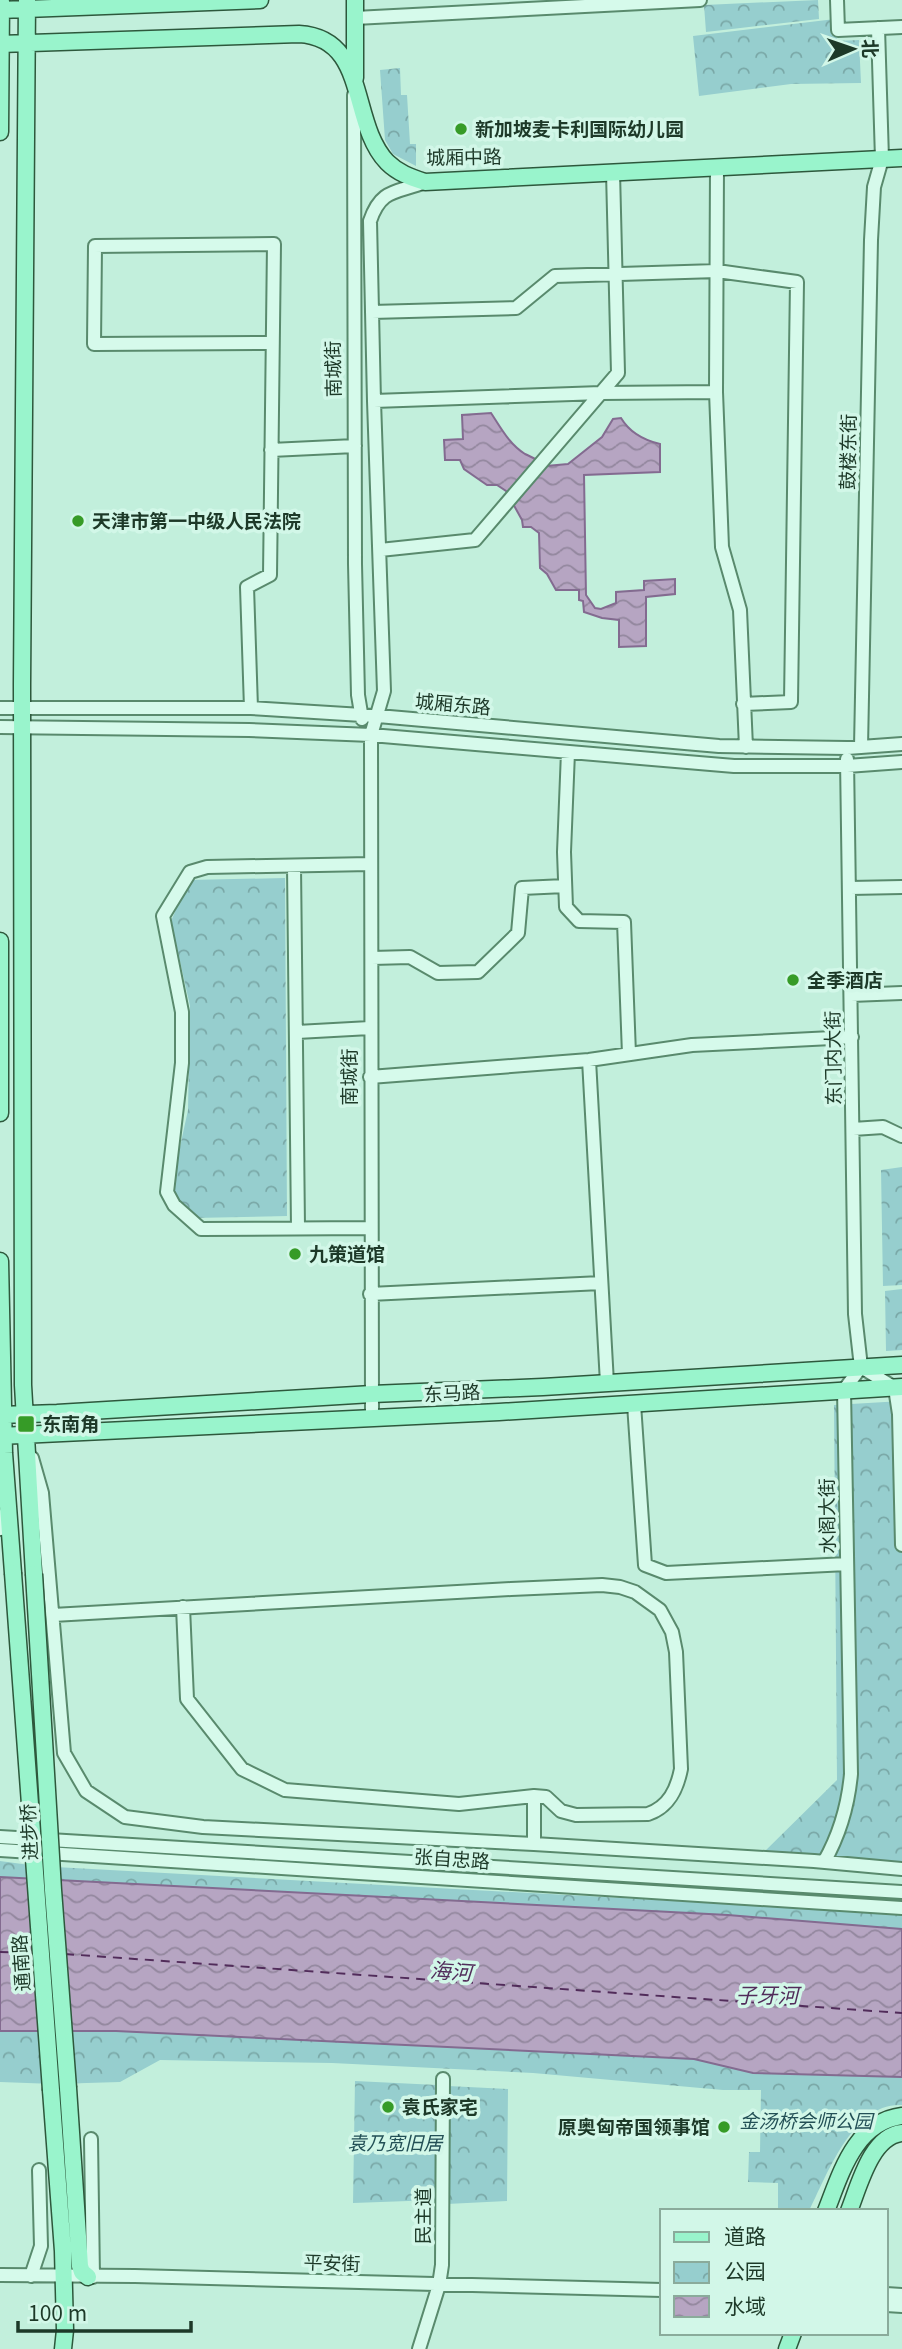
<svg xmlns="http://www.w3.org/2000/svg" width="902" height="2349" font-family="Georgia,'Noto Sans SC',serif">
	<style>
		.park { fill: url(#park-crowns) }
		.water { fill: url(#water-waves); stroke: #836b90; stroke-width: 2 }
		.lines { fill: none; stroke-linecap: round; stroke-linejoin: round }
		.ferry { stroke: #512c5a; stroke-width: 2; stroke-dasharray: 9 7; stroke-linecap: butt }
		.minor-casing { stroke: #598a6d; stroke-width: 16 }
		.major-casing { stroke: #2d583c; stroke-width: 19 }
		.minor { stroke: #d6faeb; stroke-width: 12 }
		.major { stroke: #99f4cc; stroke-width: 16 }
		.major-bridge-casing { stroke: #2d583c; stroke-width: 19; stroke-linecap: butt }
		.major-bridge { stroke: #99f4cc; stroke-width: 16 }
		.poi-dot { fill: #369b27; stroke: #d2f7e8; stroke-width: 2.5 }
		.labels { text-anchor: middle; stroke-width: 7; stroke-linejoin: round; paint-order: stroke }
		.poi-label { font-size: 19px; font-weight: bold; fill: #1d3928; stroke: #d2f7e8; text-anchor: start }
		.street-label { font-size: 19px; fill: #1d3928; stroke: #d2f7e8 }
		.park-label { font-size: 19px; font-style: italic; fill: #235056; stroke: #d2f7e8 }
		.water-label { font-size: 21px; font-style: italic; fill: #512c5a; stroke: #d2f7e8 }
	</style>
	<defs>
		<pattern id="park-crowns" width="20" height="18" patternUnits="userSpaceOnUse" patternTransform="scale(1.75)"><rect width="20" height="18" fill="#96cece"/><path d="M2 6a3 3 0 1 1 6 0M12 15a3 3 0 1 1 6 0" fill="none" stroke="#7aa8a7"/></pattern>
		<pattern id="water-waves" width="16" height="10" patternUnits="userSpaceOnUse" patternTransform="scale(1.75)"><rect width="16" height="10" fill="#b6a5c2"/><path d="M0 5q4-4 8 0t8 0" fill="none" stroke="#93879e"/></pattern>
	</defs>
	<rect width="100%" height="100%" fill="#c2efdc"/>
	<!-- park -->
	<path class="park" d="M818 0 819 19 706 32 704 5Z
		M835 19 837 41 859 40 861 83 791 84 699 96 693 36Z
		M400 68 401 95H407L410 144H416V166L393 154 385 140 380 70Z
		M285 878 287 1216 193 1218 170 1193 188 1110 190 1006 171 921 189 880Z
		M902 1167V1285L883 1286 881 1170Z
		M902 1289V1350L886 1351 885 1291Z
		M902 1401V1875L753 1863 837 1780 834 1405Z
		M0 1861 37 1866 803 1908 902 1915V2105C853 2102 827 2175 809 2211H778V2183L748 2182 749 2152H760L761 2090H723L533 2073 332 2063 160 2060 120 2082 54 2084 0 2082Z
		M355 2081 437 2085 436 2200 353 2203Z
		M448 2086 508 2089 507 2201 447 2204Z"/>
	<!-- water -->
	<path class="water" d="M491 413C501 428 509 444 525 454 533 458 539 460 546 466L568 464 602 437 613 419 621 418C630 433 643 440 660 444V472L584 475 586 595 595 608 601 609 616 603V592L644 590V581L675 579V594L646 597V646L619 647V620L602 618 584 612 583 601 579 600V590H556L547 574 540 568 539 533 531 527H523L522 520 506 491 497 485H487L464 469 460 460H445L444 440 463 439 462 415Z
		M0 1877 728 1915 902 1929V2077L753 2073 694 2059 116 2031H0Z"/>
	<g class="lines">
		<!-- ferry -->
		<path class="ferry" d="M0 1952 35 1953
			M65 1954 902 2013"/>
		<!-- minor casing -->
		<g class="minor-casing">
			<path id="minor" d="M837 0 838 30 902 27
				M355 18 700 0
				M354 95 355 564 358 695 362 719
				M717 167 716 392 722 547 740 610 746 747
				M372 312 516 308 555 276 717 271 797 282 791 702 743 704
				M374 401 601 393 716 392
				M271 450 355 446
				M380 550 475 540 618 373 613 172
				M0 708H251L378 716 719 746 847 748 902 744
				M251 708 247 587 270 575 274 244 95 246 94 344 272 343
				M0 727 249 730 371 735 734 766H847L902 762
				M861 747 871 240 874 187 882 159 878 28
				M568 752 564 852 566 907 579 921 624 922 629 1054
				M847 759 855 1314 861 1367
				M294 866 298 1227
				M850 888 902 887
				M372 958 410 957 438 973 478 972 518 933 522 888 565 886
				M851 995 902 993
				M297 1032 370 1028
				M589 1060 607 1383
				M370 1077 589 1060 692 1045 852 1037
				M853 1129 883 1127 902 1136
				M370 1228 201 1229 174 1205 167 1192 182 1063V1012L163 916 190 872 207 867 370 864
				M370 1294 601 1283
				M861 1367 895 1388 899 1414 902 1545
				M634 1404 645 1565 666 1573 847 1564
				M372 1418 371 735 384 691 374 401 370 221C381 188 397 193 425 182
				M32 1458 42 1493 64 1753 86 1791 125 1817 203 1827 534 1844 814 1861 902 1869
				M0 1529 7 1509
				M53 1615 511 1589 602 1585 620 1587 635 1592 660 1610 672 1632 676 1652 681 1769C677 1789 669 1807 648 1814L576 1815 561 1811 546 1797 534 1796 459 1804 285 1790 242 1769 187 1699 183 1607
				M534 1796V1844
				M0 1837 902 1892
				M0 1850 902 1908
				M824 1862C840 1834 848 1806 851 1774L844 1390 861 1367
				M91 2139 93 2277
				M0 2275 135 2276 662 2290
				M31 2276 41 2246 39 2170
				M886 2294 902 2295
				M886 2305 902 2306
				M419 2349 439 2285 442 2265 443 2079"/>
		</g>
		<!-- major casing -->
		<g class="major-casing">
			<path id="major" d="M27 0 22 685 23 1385 34 1574
				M355 0V78
				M0 10 260 0
				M0 44 299 34C369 38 349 122 387 162 398 173 410 177 425 182L902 158
				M0 132 1 2
				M0 941V1113
				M0 1261 4 1453 13 1573
				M0 1415 57 1413 372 1394 543 1387 902 1365
				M0 1436 499 1412 902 1387
				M68 2088 80 2266 82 2272 88 2277
				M51 2090 63 2251 65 2330 63 2349
				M826 2211C841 2173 855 2122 902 2116
				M849 2211C859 2186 871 2136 902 2133
				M787 2349 793 2333"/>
		</g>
		<!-- minor -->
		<use href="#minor" class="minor"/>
		<!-- major -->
		<use href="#major" class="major"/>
		<!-- major-bridge casing -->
		<g class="major-bridge-casing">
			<path id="major-bridge" d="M13 1573 51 2090
				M34 1574 53 1890 68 2088"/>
		</g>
		<!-- major-bridge -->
		<use href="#major-bridge" class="major-bridge"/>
	</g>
	<!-- markers -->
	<g class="poi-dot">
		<circle cx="461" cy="129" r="7"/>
		<circle cx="78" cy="521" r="7"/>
		<circle cx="793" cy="980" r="7"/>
		<circle cx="295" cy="1254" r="7"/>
		<rect x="17" y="1415" width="18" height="18" rx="3.5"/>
		<circle cx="388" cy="2107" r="7"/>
		<circle cx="724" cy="2127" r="7"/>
	</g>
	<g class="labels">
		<!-- poi labels -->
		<g class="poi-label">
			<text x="475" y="136">新加坡麦卡利国际幼儿园</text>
			<text x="92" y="528">天津市第一中级人民法院</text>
			<text x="807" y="987">全季酒店</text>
			<text x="309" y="1261">九策道馆</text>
			<text x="42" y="1431">东南角</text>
			<text x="402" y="2114">袁氏家宅</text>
			<text x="710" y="2134" text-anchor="end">原奥匈帝国领事馆</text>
		</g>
		<!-- street labels -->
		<g class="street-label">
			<text transform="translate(464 157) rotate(-1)" y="7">城厢中路</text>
			<text transform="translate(333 369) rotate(-91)" y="7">南城街</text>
			<text transform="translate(848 452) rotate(-89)" y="7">鼓楼东街</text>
			<text transform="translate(453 704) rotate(5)" y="7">城厢东路</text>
			<text transform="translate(833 1058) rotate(-91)" y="7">东门内大街</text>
			<text transform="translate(349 1077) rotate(-90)" y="7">南城街</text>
			<text transform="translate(452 1393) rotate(-3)" y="7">东马路</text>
			<text transform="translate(827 1516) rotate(-91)" y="7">水阁大街</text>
			<text transform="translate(29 1832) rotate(-93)" y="7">进步桥</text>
			<text transform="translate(452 1859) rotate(4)" y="7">张自忠路</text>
			<text transform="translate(21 1963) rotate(-94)" y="7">通南路</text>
			<text transform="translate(423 2216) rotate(-90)" y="7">民主道</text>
			<text transform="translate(332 2263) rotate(2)" y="7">平安街</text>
		</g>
		<!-- park labels -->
		<g class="park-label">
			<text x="806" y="2128">金汤桥会师公园</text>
			<text x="395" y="2150">袁乃宽旧居</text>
		</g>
		<!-- water labels -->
		<g class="water-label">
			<text transform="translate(451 1972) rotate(4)" y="7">海河</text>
			<text x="767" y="2003">子牙河</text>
		</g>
	</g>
	<!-- legend -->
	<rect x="660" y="2209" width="228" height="126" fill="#d2f7e8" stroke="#8aab9b" stroke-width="2"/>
	<rect x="674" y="2232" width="35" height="10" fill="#99f4cc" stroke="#8aab9b" stroke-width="2"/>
	<text x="724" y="2244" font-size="21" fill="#1d3928">道路</text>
	<rect x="674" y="2262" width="35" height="21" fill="url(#park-crowns)" stroke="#8aab9b" stroke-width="2"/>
	<text x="724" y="2279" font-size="21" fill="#1d3928">公园</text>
	<rect x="674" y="2296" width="35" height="21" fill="url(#water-waves)" stroke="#8aab9b" stroke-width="2"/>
	<text x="724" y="2314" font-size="21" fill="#1d3928">水域</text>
	<!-- north arrow -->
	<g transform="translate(853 49) rotate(88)" stroke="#d2f7e8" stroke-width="5" paint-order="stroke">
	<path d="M0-5L12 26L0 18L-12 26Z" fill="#1d3928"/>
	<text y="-10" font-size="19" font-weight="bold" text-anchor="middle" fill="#1d3928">北</text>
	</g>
	<!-- scale -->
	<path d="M18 2321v10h173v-10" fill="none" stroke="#1d3928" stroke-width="3.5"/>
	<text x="28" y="2321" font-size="21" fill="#1d3928" stroke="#d2f7e8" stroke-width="5" paint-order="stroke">100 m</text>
</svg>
